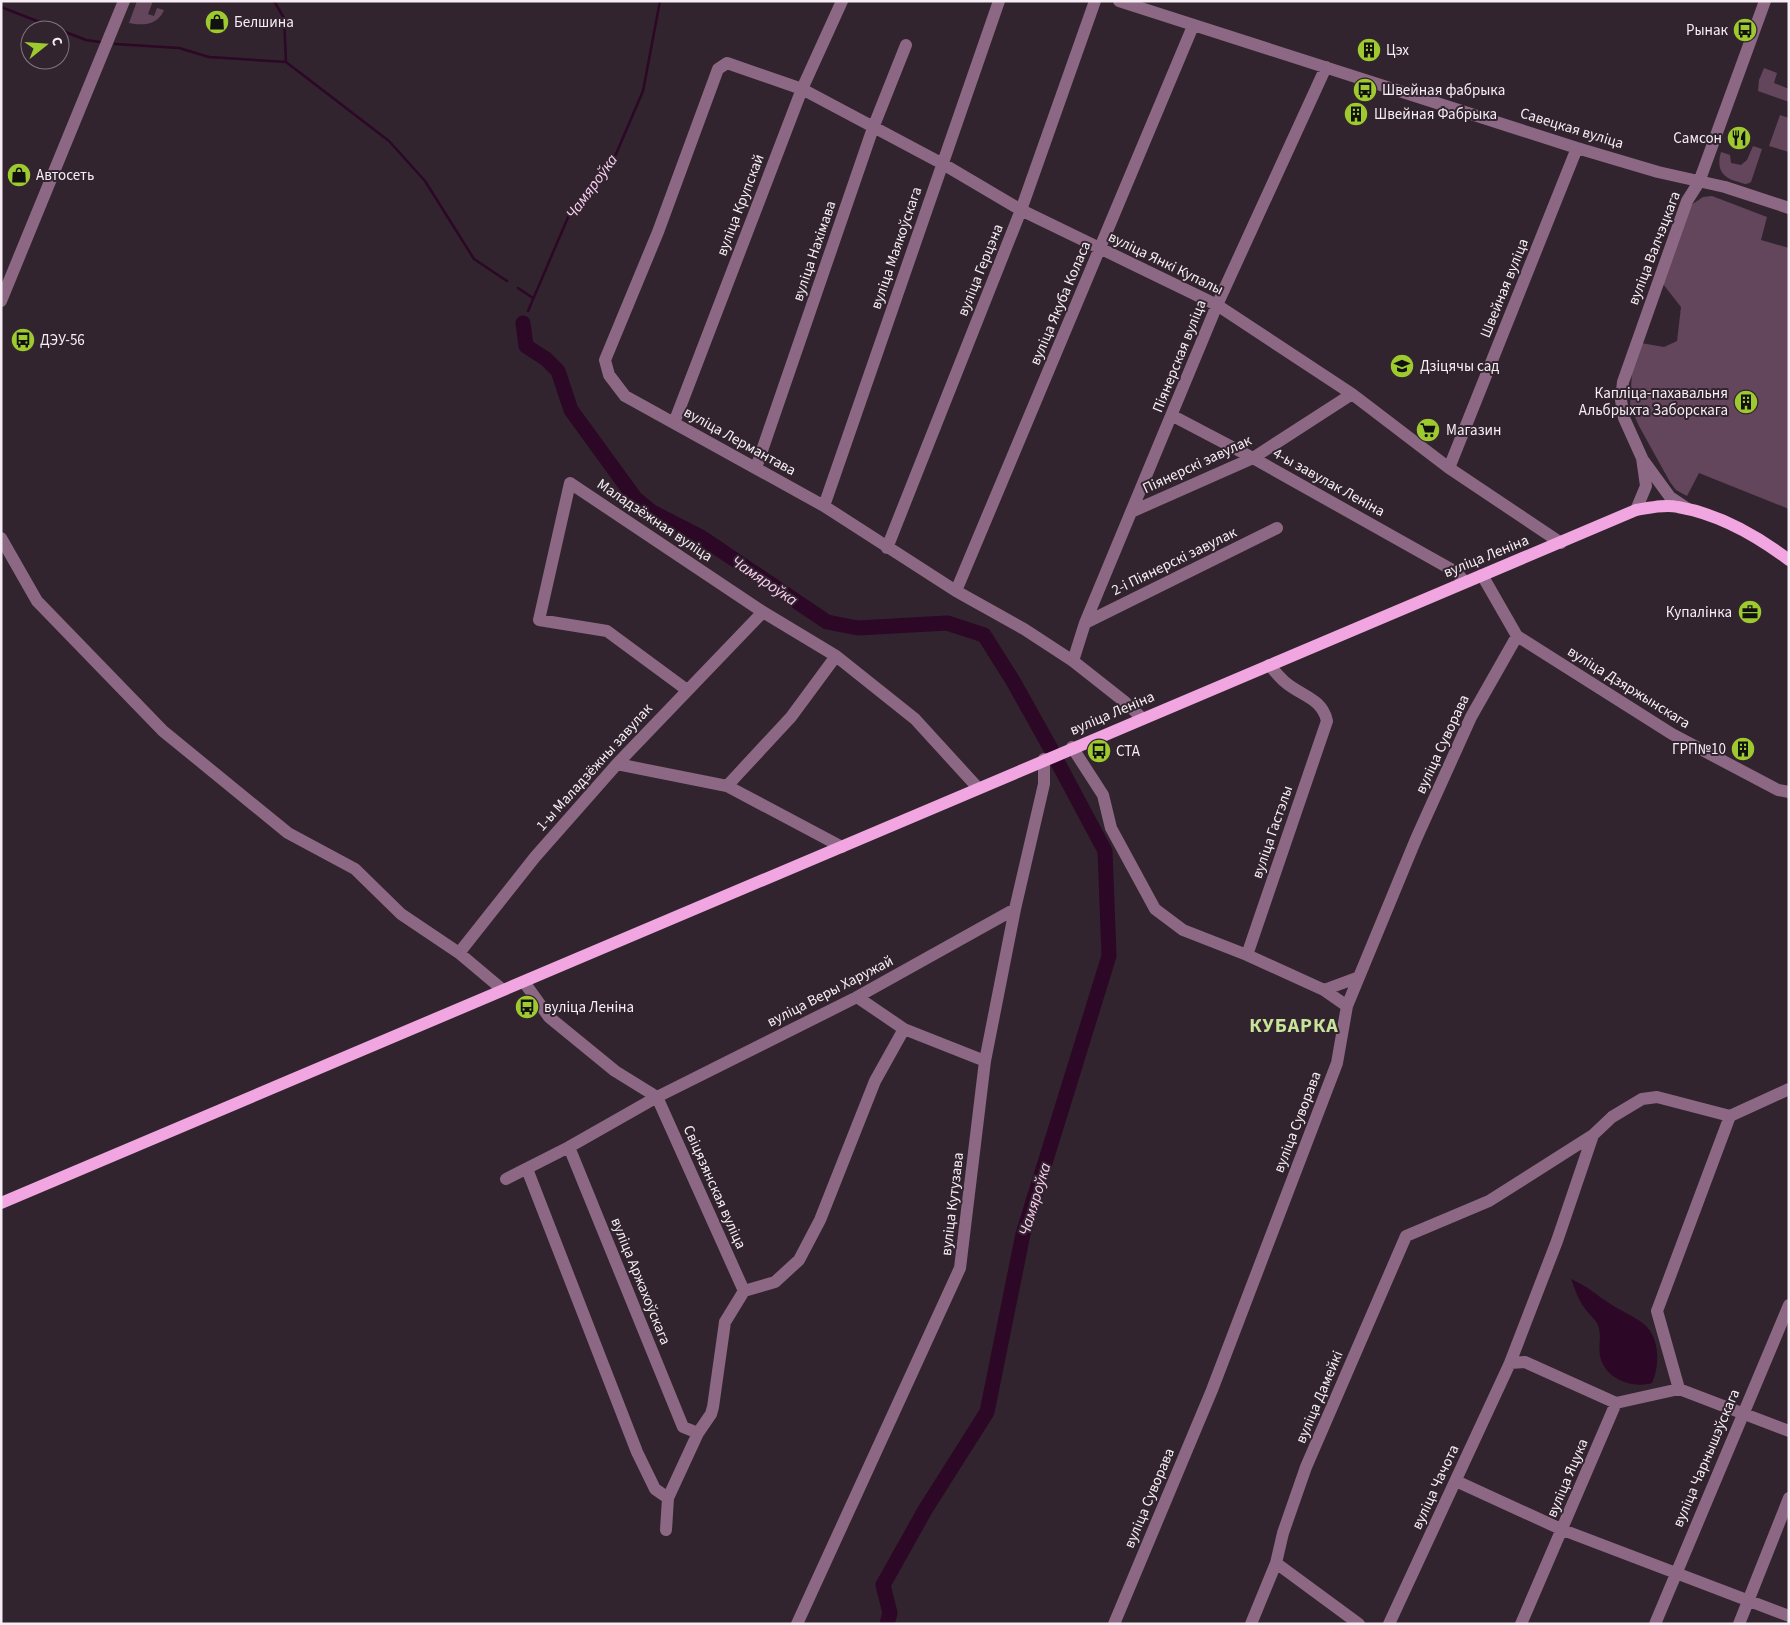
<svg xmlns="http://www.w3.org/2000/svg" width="1790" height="1625" font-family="'Source Sans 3',sans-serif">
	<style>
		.green { fill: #63465c }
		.water { fill: #2c0726 }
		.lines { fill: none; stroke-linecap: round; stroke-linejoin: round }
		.stream { stroke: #2c0726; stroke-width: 2.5 }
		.river { stroke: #2c0726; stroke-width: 15 }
		.minor { stroke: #8d6884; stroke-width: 12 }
		.major { stroke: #f2a6e1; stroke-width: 12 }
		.labels { text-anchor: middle; stroke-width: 4; stroke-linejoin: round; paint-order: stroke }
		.poi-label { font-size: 15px; fill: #f7eef5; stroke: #31242e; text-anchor: start }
		.street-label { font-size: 15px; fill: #f7eef5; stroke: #31242e }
		.water-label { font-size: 16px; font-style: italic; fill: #fbd0f1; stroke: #31242e }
		.district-label { font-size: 20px; font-weight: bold; letter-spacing: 1px; fill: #c8e39a; stroke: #31242e }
	</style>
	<rect width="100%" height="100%" fill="#31242e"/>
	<!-- green -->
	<path class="green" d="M137 1H153L148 14 154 16 157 8 164 10C158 25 143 26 129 23Z
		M1764 68 1777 73 1774 83 1789 89V102L1758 91 1759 80Z
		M1780 115 1789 118V152L1769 146Z
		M1753 146 1762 149 1751 182C1746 185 1744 184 1739 182 1722 178 1716 169 1721 152L1730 155 1731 163 1741 165 1747 160Z
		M1712 196 1767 217 1761 240 1789 248V509L1699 473 1687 496 1676 490 1670 482 1639 426 1630 406 1632 371 1641 343 1664 347 1677 341 1681 307 1663 284 1691 205 1703 197Z"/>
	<!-- water -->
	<path class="water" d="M1571 1279C1587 1286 1595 1294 1609 1303 1620 1311 1635 1316 1645 1325 1660 1339 1660 1366 1652 1383 1632 1389 1605 1379 1600 1356 1598 1346 1602 1336 1598 1325 1596 1320 1590 1315 1586 1310 1579 1301 1575 1290 1571 1279Z"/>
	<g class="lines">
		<!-- stream -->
		<path class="stream" d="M274 1 284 18 286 62
			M1 7 86 40 100 42
			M115 44 179 48 209 57 286 62 389 141 425 181 474 259 507 281
			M518 288 533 298
			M528 311 569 215 613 161 643 91 660 1"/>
		<!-- river -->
		<path class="river" d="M523 323 526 346 546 359 558 371 571 410 635 498 652 512 701 537 827 622 858 628 947 623 984 635 1013 681 1051 749
			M887 1624 890 1613 883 1585 925 1510 987 1412 1023 1234 1109 956 1105 851 1057 761"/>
		<!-- minor -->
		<path class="minor" d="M1119 1 1577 148 1658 172 1725 187 1789 208
			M1 301 124 1
			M1173 416 1253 458 1456 572 1465 582
			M674 423 802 89 842 1
			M1643 460 1670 497 1688 509
			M756 468 873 128 906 45
			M1449 468 1577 148
			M824 506 999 1
			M1636 510 1646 486 1642 458 1624 418 1621 400 1623 382 1687 201 1699 182 1765 1
			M1131 512 1253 458 1352 394
			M1 538 37 601 163 731 288 833 355 869 401 914 459 953 503 990
			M887 548 1021 210 1095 1
			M1482 575 1517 636 1672 734 1778 790 1789 792
			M956 591 1193 26
			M1085 623 1277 528
			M1073 661 1085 623 1217 305 1326 67
			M687 690 607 631 539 620 570 483 763 612 836 656 915 719 978 788
			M1142 718 1125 702 1073 661 1024 629 956 591 824 506 625 396 609 375 605 360 658 232 718 69 727 63 802 89 943 164 1021 210 1217 305 1352 394 1449 468 1561 543
			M1072 747 1103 795 1111 828 1155 909 1183 930 1247 955 1324 990 1347 1006
			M617 764 727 786 791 717 836 656
			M727 786 842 847
			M459 953 535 857 617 764 763 612
			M1247 955 1327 721C1322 698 1301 696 1285 682 1279 677 1274 670 1269 665
			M524 982 549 1017 615 1071 657 1097 744 1291
			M1324 990 1359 977
			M857 997 904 1029 985 1061
			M1730 1116 1657 1311 1679 1389 1789 1431
			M1730 1116 1789 1089
			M569 1147 683 1427 698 1433 711 1414 713 1407 725 1322 744 1291 775 1282 799 1260 820 1220 875 1081 904 1029
			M527 1169 637 1452 655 1489 668 1498
			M506 1179 569 1147 657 1097 857 997 1015 909
			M1510 1363 1557 1241 1593 1135
			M1456 1481 1563 1530 1789 1616
			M666 1530 668 1498 698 1433
			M797 1624 960 1268 985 1061 1015 909 1044 784V759
			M1114 1624 1212 1390 1337 1063 1347 1006 1416 839 1471 717 1517 636
			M1251 1624 1276 1563
			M1359 1624 1276 1563 1283 1533 1306 1467 1406 1236 1489 1201 1593 1135 1612 1117 1642 1099 1657 1097 1730 1116
			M1389 1624 1510 1363 1525 1362 1616 1403
			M1521 1624 1616 1403 1679 1389
			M1655 1624 1789 1305
			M1739 1624 1789 1498"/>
		<!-- major -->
		<path class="major" d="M1 1203 1636 510C1649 508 1664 504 1678 507 1719 514 1756 535 1789 560"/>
	</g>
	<!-- icons -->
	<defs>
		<g id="shop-disc" transform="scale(1.25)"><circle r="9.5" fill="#9eca2f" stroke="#31242e"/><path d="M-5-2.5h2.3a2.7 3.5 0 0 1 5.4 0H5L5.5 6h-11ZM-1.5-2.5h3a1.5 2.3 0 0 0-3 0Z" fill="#111"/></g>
		<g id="bus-disc" transform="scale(1.25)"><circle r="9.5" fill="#9eca2f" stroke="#31242e"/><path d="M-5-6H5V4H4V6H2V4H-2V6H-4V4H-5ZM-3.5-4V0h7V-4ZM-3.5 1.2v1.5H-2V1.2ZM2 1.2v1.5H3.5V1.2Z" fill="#111"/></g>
		<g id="building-disc" transform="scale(1.25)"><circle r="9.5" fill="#9eca2f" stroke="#31242e"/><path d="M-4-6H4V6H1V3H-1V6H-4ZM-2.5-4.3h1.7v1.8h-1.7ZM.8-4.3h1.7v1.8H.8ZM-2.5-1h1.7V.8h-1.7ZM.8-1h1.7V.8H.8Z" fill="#111"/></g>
		<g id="restaurant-disc" transform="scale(1.25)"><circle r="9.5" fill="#9eca2f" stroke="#31242e"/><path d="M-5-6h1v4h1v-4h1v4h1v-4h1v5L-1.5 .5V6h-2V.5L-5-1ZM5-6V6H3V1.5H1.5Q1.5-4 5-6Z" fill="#111"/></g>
		<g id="school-disc" transform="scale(1.25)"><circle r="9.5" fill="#9eca2f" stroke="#31242e"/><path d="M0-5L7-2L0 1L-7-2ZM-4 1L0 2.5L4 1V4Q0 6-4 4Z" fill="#111"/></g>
		<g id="supermarket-disc" transform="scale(1.25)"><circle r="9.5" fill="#9eca2f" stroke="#31242e"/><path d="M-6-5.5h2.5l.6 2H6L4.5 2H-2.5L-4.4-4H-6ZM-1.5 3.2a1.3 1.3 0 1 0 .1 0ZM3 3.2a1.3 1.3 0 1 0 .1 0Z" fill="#111"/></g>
		<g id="office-disc" transform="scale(1.25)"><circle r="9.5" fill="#9eca2f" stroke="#31242e"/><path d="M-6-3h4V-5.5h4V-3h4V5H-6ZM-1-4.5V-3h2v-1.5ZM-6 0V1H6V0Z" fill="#111"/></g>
	</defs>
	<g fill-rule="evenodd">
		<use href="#shop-disc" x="217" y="22"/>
		<use href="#bus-disc" x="1745" y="30"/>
		<use href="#building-disc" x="1369" y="50"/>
		<use href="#bus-disc" x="1365" y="90"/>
		<use href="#building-disc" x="1356" y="114"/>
		<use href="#restaurant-disc" x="1739" y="138"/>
		<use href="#shop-disc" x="19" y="175"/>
		<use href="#bus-disc" x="23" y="340"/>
		<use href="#school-disc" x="1402" y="366"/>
		<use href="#building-disc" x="1746" y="402"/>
		<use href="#supermarket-disc" x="1428" y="430"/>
		<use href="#office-disc" x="1750" y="612"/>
		<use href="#building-disc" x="1743" y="749"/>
		<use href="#bus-disc" x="1099" y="751"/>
		<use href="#bus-disc" x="527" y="1007"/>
	</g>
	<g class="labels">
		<!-- poi labels -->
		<g class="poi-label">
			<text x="234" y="27">Белшина</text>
			<text x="1728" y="35" text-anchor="end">Рынак</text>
			<text x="1386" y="55">Цэх</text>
			<text x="1382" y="95">Швейная фабрыка</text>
			<text x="1374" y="119">Швейная Фабрыка</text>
			<text x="1722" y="143" text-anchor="end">Самсон</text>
			<text x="36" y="180">Автосеть</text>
			<text x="40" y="345">ДЭУ-56</text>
			<text x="1420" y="371">Дзіцячы сад</text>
			<text x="1728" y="398" text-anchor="end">Капліца-пахавальня<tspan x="1728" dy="17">Альбрыхта Заборскага</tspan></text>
			<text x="1446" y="435">Магазин</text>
			<text x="1732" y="617" text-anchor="end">Купалінка</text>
			<text x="1726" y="754" text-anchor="end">ГРП№10</text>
			<text x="1116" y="756">СТА</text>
			<text x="544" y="1012">вуліца Леніна</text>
		</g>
		<!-- street labels -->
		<g class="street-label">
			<text transform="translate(1572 128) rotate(17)" y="5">Савецкая вуліца</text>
			<text transform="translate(740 205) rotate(-69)" y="5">вуліца Крупскай</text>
			<text transform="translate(896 248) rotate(-71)" y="5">вуліца Маякоўскага</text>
			<text transform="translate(1654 248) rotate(-69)" y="5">вуліца Валчэцкага</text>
			<text transform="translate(814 251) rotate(-71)" y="5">вуліца Нахімава</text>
			<text transform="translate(1166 263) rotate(26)" y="5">вуліца Янкі Купалы</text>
			<text transform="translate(980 270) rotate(-68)" y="5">вуліца Герцэна</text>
			<text transform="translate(1504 288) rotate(-68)" y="5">Швейная вуліца</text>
			<text transform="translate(1060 303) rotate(-67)" y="5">вуліца Якуба Коласа</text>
			<text transform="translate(1179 356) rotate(-68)" y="5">Піянерская вуліца</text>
			<text transform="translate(740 441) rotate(29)" y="5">вуліца Лермантава</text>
			<text transform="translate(1197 464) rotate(-25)" y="5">Піянерскі завулак</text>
			<text transform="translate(1329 482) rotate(29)" y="5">4-ы завулак Леніна</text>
			<text transform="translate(655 520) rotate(34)" y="5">Маладзёжная вуліца</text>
			<text transform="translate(1486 556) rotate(-22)" y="5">вуліца Леніна</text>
			<text transform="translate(1174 561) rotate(-26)" y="5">2-і Піянерскі завулак</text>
			<text transform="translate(1629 687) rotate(32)" y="5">вуліца Дзяржынскага</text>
			<text transform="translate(1112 713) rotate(-23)" y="5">вуліца Леніна</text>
			<text transform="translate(1442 744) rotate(-65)" y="5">вуліца Суворава</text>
			<text transform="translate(594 767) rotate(-48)" y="5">1-ы Маладзёжны завулак</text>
			<text transform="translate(1272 832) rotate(-71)" y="5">вуліца Гастэлы</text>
			<text transform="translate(830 991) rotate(-27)" y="5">вуліца Веры Харужай</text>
			<text transform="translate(1297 1122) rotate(-69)" y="5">вуліца Суворава</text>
			<text transform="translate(715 1187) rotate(66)" y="5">Свіцязянская вуліца</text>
			<text transform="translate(952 1204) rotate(-83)" y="5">вуліца Кутузава</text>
			<text transform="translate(641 1281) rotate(68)" y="5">вуліца Аржахоўскага</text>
			<text transform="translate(1319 1397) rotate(-67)" y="5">вуліца Дамейкі</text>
			<text transform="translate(1706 1458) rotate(-67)" y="5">вуліца Чарнышэўскага</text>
			<text transform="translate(1567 1478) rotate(-67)" y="5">вуліца Яцука</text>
			<text transform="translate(1435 1487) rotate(-65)" y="5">вуліца Чачота</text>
			<text transform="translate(1149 1498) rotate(-67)" y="5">вуліца Суворава</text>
		</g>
		<!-- water labels -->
		<g class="water-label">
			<text transform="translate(591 186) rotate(-54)" y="6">Чамяроўка</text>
			<text transform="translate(765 580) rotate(34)" y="6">Чамяроўка</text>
			<text transform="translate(1034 1199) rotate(-73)" y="6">Чамяроўка</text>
		</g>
		<!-- district labels -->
		<g class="district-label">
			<text x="1294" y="1032">КУБАРКА</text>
		</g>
	</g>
	<!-- border -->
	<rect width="1790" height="1625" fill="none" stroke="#f7eef5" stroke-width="5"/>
	<!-- north arrow -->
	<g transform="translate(45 45) rotate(73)"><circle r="24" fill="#31242e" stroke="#80757e"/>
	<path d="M0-4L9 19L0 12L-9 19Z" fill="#9eca2f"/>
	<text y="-8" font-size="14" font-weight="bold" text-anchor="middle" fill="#f7eef5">С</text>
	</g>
</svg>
